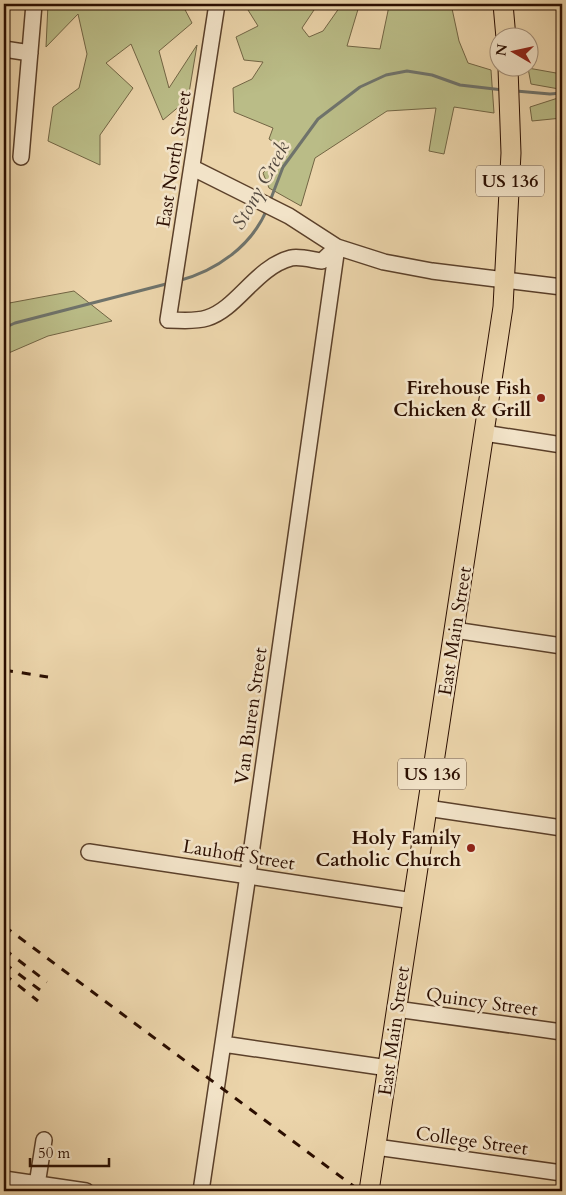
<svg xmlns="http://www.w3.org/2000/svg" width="566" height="1195" font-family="Cardo,serif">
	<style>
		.green { fill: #babc87; stroke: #726544 }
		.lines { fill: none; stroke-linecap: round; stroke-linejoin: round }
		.stream { stroke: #6f736b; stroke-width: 3 }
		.minor-casing { stroke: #5b402a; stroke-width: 18 }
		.major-casing { stroke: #2b0e00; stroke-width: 21 }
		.minor { stroke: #f2e3c8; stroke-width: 15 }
		.major { stroke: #ebd4aa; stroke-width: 19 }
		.rail { stroke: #2b0e00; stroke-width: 3; stroke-dasharray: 9 9; stroke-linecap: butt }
		.poi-dot { fill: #8f2418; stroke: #f2e3c8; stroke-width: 2 }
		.labels { text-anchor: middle; stroke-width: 5; stroke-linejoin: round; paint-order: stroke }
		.shield { fill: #f2e3c8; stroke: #674e3c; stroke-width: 1 }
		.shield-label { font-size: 18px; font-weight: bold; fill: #2b0e00 }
		.street-label { font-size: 19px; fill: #2b0e00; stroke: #f2e3c8 }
		.poi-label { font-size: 19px; font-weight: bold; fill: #2b0e00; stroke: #f2e3c8; text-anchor: end }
		.water-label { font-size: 20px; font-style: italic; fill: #53493f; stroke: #f2e3c8 }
	</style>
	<rect width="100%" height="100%" fill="#ebd4aa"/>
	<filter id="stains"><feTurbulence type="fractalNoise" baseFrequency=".004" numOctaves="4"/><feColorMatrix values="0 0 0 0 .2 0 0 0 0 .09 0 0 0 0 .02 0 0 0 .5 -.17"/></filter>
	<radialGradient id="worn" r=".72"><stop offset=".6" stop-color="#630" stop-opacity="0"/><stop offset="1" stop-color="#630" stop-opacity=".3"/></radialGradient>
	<!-- green -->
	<path class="green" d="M48 4H182L192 23 159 51 169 88 197 45 188 99 163 120 131 44 106 63 133 88 100 135V165L48 141 53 107 79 88 87 54 78 14 46 47Z
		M253 4H318L302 28 309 37 323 31 342 4 359 6 347 46 380 49 389 6 392 4H451L459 41 468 63 491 70 494 113 454 107 444 154 429 151 436 108 387 111 315 158 301 206 269 188 263 173 286 150 269 139 273 128 234 112 233 88 252 79 263 62 244 60 236 37 258 26 248 10Z
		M528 68 556 73 562 71V118L532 121 530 107 561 97 559 89 531 84Z
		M74 291 112 321 48 336 4 355V304Z"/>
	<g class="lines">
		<!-- stream -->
		<path class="stream" d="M516 91 550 94 562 93
			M270 201 283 167 318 119 360 87 386 75 407 71 432 75 460 85 503 90
			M178 281C216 271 252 246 267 209
			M4 328 15 323 170 283"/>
		<!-- minor casing -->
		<g class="minor-casing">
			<path id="minor" d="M217 4 168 320C181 320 194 322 207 318 237 309 256 267 291 258 300 256 313 260 322 261L337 247 384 262 432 271 562 287
				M4 49 30 53
				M21 157 34 4
				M193 168 289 216 337 247 248 875 201 1191
				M484 433 562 445
				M454 630 562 646
				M427 808 562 828
				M89 852 413 901
				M396 1009 562 1032
				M223 1044 388 1068
				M376 1147 562 1173
				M4 1179 86 1191
				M36 1191 44 1140"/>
		</g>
		<!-- major casing -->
		<g class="major-casing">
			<path id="major" d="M503 4 506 38
				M369 1191 503 307 511 153 508 68"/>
		</g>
		<!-- minor -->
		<use href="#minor" class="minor"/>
		<!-- major -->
		<use href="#major" class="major"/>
		<!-- rail -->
		<path class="rail" d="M4 670 48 677
			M4 926 360 1191
			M4 949 47 982
			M4 963 44 993
			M4 974 38 1001"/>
	</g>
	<!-- markers -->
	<g class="poi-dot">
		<circle cx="541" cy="398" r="5"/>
		<circle cx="471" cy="848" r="5"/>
	</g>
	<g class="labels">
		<!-- shield labels -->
		<g class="shield">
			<rect x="476" y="165.5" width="68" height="31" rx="4"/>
			<rect x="398" y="758.5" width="68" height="31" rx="4"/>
		</g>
		<g class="shield-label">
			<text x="510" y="187">US 136</text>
			<text x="432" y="780">US 136</text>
		</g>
		<!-- street labels -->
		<g class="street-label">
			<text transform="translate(173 159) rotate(-81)" y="7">East North Street</text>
			<text transform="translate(454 631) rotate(-81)" y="7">East Main Street</text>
			<text transform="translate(250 716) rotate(-82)" y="7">Van Buren Street</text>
			<text transform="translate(239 854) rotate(9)" y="7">Lauhoff Street</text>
			<text transform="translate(482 1001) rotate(8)" y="7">Quincy Street</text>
			<text transform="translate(393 1031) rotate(-82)" y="7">East Main Street</text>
			<text transform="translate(472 1140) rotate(8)" y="7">College Street</text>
		</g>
		<!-- poi labels -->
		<g class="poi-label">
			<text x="531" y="394">Firehouse Fish<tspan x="531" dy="22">Chicken &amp; Grill</tspan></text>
			<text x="461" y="844">Holy Family<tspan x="461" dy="22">Catholic Church</tspan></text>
		</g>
		<!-- water labels -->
		<g class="water-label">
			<text transform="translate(260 185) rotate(-61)" y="7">Stony Creek</text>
		</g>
	</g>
	<!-- margin -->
	<rect width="566" height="1195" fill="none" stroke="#ebd4aa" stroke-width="20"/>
	<rect x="5" y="5" width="556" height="1185" fill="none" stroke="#2b0e00" stroke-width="2.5"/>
	<rect x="10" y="10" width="546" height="1175" fill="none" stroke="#2b0e00"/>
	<!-- north arrow -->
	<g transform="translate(514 52) rotate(279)"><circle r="24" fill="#f2e3c8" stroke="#a28e78"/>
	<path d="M0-4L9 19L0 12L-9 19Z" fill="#8f2418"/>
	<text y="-8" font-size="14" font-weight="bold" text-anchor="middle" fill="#2b0e00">N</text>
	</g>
	<!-- scale -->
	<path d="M30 1158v8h79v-8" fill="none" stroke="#2b0e00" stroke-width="2.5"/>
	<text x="38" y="1158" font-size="15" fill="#2b0e00" stroke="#f2e3c8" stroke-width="4" paint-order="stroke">50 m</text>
	<rect width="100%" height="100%" filter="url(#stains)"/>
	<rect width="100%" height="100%" fill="url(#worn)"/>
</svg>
